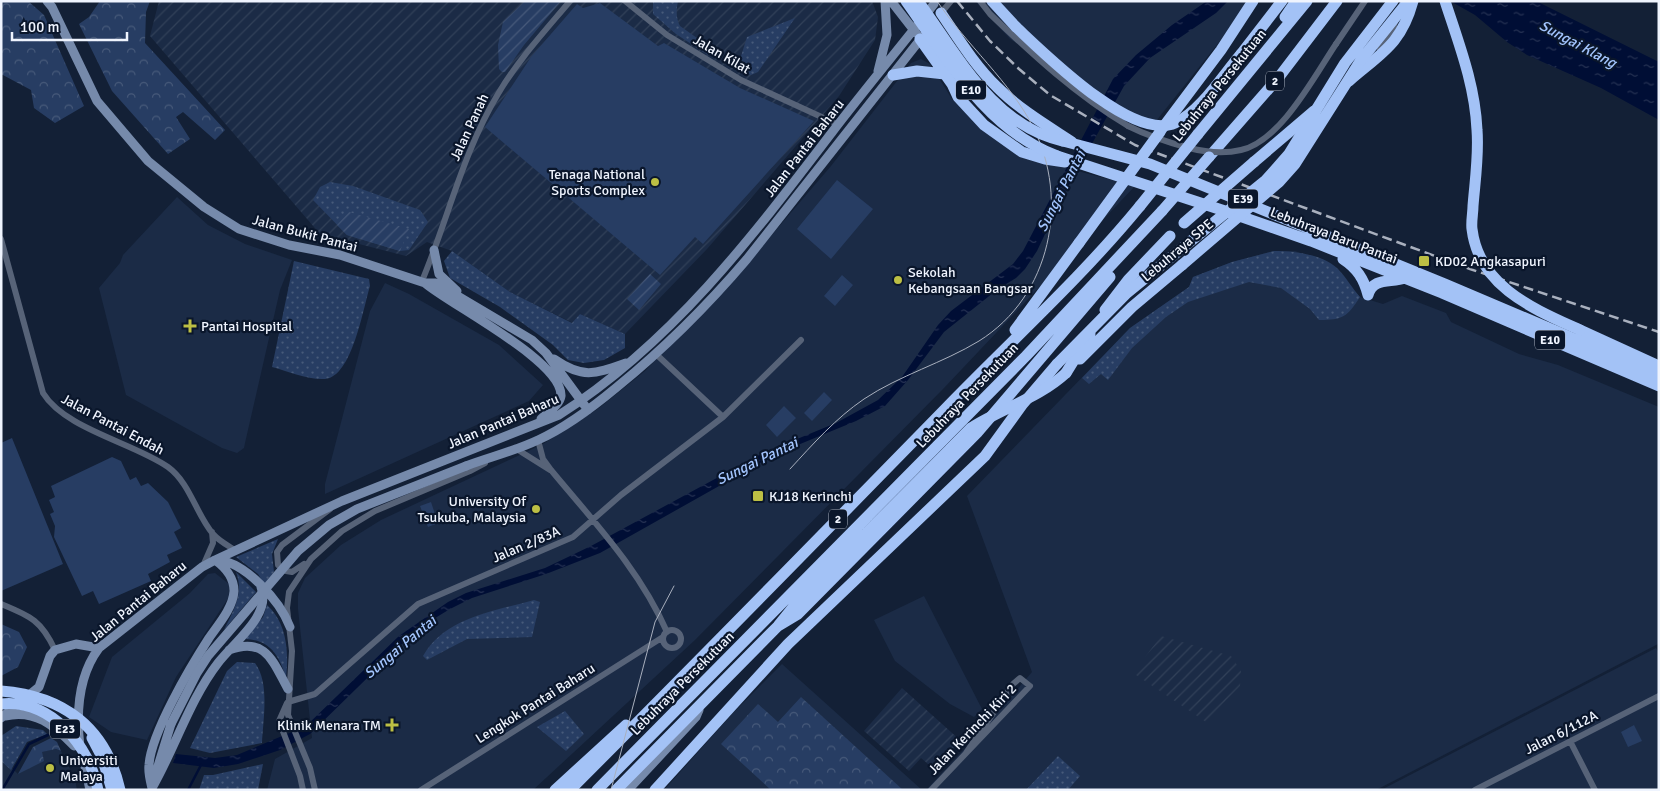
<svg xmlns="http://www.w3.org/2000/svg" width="1660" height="791" font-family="Signika,sans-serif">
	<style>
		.built { fill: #1b2b46 }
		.industrial { fill: url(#industrial-furrows) }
		.grass { fill: url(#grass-dots) }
		.forest { fill: url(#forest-crowns) }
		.garden { fill: url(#garden-furrows) }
		.pitch { fill: #273d63 }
		.water { fill: url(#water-ripples) }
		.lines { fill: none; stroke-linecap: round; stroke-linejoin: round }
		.stream { stroke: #000e35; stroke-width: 2.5 }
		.street { stroke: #576378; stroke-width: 6 }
		.secondary { stroke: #768aab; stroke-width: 9 }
		.highway { stroke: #a3c2f6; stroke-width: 11 }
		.tram { stroke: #a9b0be; stroke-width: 1 }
		.rail { stroke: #a9b0be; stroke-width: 2.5; stroke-dasharray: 10 5; stroke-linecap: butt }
		.street-bridge { stroke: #576378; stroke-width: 6 }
		.secondary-bridge { stroke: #768aab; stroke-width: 9 }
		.highway-bridge { stroke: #a3c2f6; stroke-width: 11 }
		.poi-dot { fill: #bcbf44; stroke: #0a162b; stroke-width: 2 }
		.labels { text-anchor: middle; stroke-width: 4.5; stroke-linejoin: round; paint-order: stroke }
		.shield { fill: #0a162b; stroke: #aab1bf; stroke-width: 1 }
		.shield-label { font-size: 12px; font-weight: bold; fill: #eff4fe }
		.street-label { font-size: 14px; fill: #eff4fe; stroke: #0a162b }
		.poi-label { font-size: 14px; fill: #eff4fe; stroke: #0a162b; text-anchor: start }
		.water-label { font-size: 15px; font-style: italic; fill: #a3c5fe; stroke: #0a162b }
	</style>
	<defs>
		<pattern id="industrial-furrows" width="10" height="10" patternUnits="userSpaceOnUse" patternTransform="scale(1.25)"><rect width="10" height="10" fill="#1b2b46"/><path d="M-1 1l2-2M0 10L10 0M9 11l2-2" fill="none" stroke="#314058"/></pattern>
		<pattern id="grass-dots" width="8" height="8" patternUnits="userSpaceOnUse" patternTransform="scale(1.25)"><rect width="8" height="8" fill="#273d63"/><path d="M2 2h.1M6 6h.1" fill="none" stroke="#475a7a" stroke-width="1.8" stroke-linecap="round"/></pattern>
		<pattern id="forest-crowns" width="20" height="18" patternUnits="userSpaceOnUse" patternTransform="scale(1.25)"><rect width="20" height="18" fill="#273d63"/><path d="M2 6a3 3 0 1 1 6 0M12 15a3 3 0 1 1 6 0" fill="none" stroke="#475a7a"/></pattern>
		<pattern id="garden-furrows" width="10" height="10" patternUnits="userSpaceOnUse" patternTransform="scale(1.25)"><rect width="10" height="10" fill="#273d63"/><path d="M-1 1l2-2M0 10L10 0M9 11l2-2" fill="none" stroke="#475a7a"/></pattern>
		<pattern id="water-ripples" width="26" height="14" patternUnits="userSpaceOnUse" patternTransform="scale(1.25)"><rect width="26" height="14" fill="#000e35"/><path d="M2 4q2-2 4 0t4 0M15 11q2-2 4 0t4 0" fill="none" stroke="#263253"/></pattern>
	</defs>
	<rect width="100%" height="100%" fill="#132036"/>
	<!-- built -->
	<path class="built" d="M975 1H1252L1152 126 1010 39Z
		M921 59 930 64 952 99 968 114 1028 158 1135 186 944 388 695 640 533 790H267L275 759 312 738 298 609V593L305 578 341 545 381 520 543 444 599 408 645 371 751 259 831 166 911 63Z
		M177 197 208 225 245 244 292 260 280 290 245 443 244 448 237 453 222 448 126 395 99 288 120 263 123 255Z
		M1274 251H1295L1330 263 1360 297 1383 304 1402 296 1446 313 1451 322 1519 354 1558 365 1659 407 1658 644 1376 790H926L984 728 1032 672 967 496 1130 328 1189 287 1193 277 1232 262Z
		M385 283 409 294 499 345 543 385 529 401 325 494V484L370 311Z
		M215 573 229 584V597L176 677 147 740 111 732 89 717 112 657 190 593 208 574Z
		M924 596 982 709 974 717 950 704 895 661 874 620Z
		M1656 648 1659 653V790H1381Z
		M782 664 922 790H664L733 713Z
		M56 749 61 751 75 779 77 790H1V757L18 774 41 752Z"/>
	<!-- industrial -->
	<path class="industrial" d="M159 1H872L878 17 875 40 839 96 707 249 625 334 580 314 573 323 510 292 452 251 427 242 406 256 320 234 150 36Z
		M1161 636 1231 656 1241 671 1240 686 1206 722 1133 673Z
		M902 688 961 741 935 770 921 758 909 771 864 731Z"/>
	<!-- grass -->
	<path class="grass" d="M653 1H678C676 10 676 19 680 26L714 50V54L708 55 676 34 653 14Z
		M795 18 758 72 751 75 737 69 747 37Z
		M330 182 353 186 420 210 428 222 409 250 400 251 347 235 313 200 320 187Z
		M452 251 510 292 572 323 580 314 625 334V348L604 360 584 363 568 360 553 345 500 307 450 278 444 261Z
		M1274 251C1293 251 1323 254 1338 269 1346 277 1352 288 1360 297 1347 317 1343 320 1319 320L1310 309 1281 288 1249 282 1188 302 1166 317 1132 348 1108 380 1101 374 1089 384 1082 378 1130 328 1189 287 1193 277 1232 262Z
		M294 261 369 279 370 286C363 309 352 377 325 379 308 380 287 371 272 367Z
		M278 539 272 554 274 572 264 584 258 574 236 557Z
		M236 572 256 592 224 630C234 609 244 594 236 572Z
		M534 600 540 602 532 637 467 639 427 660 423 656C445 617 495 611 534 600Z
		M267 605C287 623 289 652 286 678 279 655 270 640 245 639L263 617Z
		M237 662 255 663C270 683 263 719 262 743L210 753 190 748 227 671Z
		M565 711 584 734 566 751 537 727Z
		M16 726 43 730 47 734 27 742 11 770 1 761V736Z
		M1058 756 1080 776 1068 790H1026Z
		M263 764 258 790H199L204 775H213Z"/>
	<!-- forest -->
	<path class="forest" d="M1 1H28L44 15 84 106 55 123 34 108 31 90 1 74Z
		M100 1H150L146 12 145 43 225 130 215 140 183 112 176 117 190 139 168 154 112 91 79 24 89 17Z
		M1 624 19 632 27 647 18 667 1 676Z
		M801 697 903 790H771L721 744 758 704 778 722Z
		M51 738 57 742 61 751 56 749 42 752 44 761 18 774 33 747Z"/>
	<!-- garden -->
	<path class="garden" d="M525 1H561L524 45 505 72H502L499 69 498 45 503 22Z
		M349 212 409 229 400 251 347 235 337 225Z
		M650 274 661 284 639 310 627 299Z"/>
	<!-- pitch -->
	<path class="pitch" d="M600 3 658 46 664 43 740 88 814 121 703 244 695 237 660 275 485 127 531 57 577 4 583 8Z
		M837 180 873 209 831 259 797 229Z
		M842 275 853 285 835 306 824 296Z
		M824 392 832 400 812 421 804 413Z
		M784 406 796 418 777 437 766 425Z
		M12 438 63 564 1 591V443Z
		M112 457 121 461 130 480 136 477 141 486 148 483 168 502 181 528 174 532 182 548 167 555 170 562 148 574 151 581 99 604 93 591 82 596 54 537 55 526 50 514 54 512 49 500 55 497 51 486Z
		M431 502 438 523 428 527 420 506Z
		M1634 725 1642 741 1628 747 1621 732Z"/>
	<!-- water -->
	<path class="water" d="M1207 1H1228L1216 13 1150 58 1124 86 1063 196 1037 251 1025 269 1016 278 998 289 944 332 908 380 885 406 856 421 776 454 600 553 546 574 472 598 450 609 427 623 404 642 310 734 280 750 238 764 214 768 173 763 176 754 215 758 237 755 306 726 399 636 448 602 466 593 545 568 591 546 763 453 836 423 878 400 902 377 938 325 951 311 1013 264 1023 251 1113 79 1136 55 1172 25Z
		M1450 1H1536L1659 62V120L1601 88 1527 55 1507 42 1475 15Z"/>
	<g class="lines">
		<!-- stream -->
		<path class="stream" d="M2 790 29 744 48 735
			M188 790 201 765"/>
		<!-- street -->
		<path class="street" d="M625 1 667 35 741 80 839 125
			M980 1 990 14C1033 55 1076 95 1128 126
			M941 13 951 1
			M1336 44 1365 1
			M1380 49 1393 31 1395 21
			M1 239 43 393C65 429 134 443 168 467 190 483 196 514 213 534 219 541 227 545 235 550
			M422 281C448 219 463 152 498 94 518 60 545 31 570 1
			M657 355 723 417
			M538 440 543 459 551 470C594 522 640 570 667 632
			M515 448 550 470
			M304 564 292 572 286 571 278 565 277 552 282 545 330 509
			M203 566 213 543 212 532
			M1 604C30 616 41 620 55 650
			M663 639a9 9 0 1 1 18 0a9 9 0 1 1-18 0Z
			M288 702 315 694 418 604 573 537 621 495 723 417 801 340
			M287 703 279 721 300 776 303 790
			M1570 741 1595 790
			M315 790 310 768 288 715 292 651 287 608 289 592 311 559 342 531 375 511 470 471 485 463
			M421 790 663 637
			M931 790 1030 686 1020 678 1013 684 966 753
			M1475 790 1659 696"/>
		<!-- secondary -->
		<path class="secondary" d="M47 1 52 7 97 101 148 161 204 207 239 229 289 245 340 255 425 283H436L532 340 546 353 588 410
			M891 1 916 33
			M878 71 887 35 885 1
			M434 250 439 274 457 291
			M425 283C449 304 563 361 561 396 560 405 547 413 541 419
			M554 359C583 379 595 374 626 363
			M466 466C490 457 515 451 538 440 567 427 593 407 617 387 665 348 707 306 747 259L923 36
			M216 560C245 561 280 601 290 627
			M229 650C266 636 273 662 288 689
			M5 716C35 709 54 725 74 746
			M1 718 39 687 50 656 55 650 76 644 99 648
			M80 747C76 713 78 676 99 648L202 567 215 560 342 501 559 415C672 343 753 236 833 131 866 88 901 46 934 4
			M84 762 90 790
			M154 779 171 724
			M152 788C150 780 148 773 149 765 151 733 191 666 209 638 218 625 233 608 234 591 234 578 225 567 215 560
			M152 788C175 748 190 699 218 663 234 642 272 615 261 587
			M628 790 696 717 699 710"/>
		<!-- highway -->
		<path class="highway" d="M992 1 1016 27
			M941 13C958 38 975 66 997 87 1019 109 1046 125 1072 142
			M1285 17 1296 1
			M920 39 952 84 958 97 984 125 1022 152 1045 159 1065 162
			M1241 54 1282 1
			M893 75 917 71 945 74
			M1349 81C1381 53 1401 45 1413 1
			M1161 130 1221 50 1253 1
			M1198 134 1307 1
			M1063 141 1150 164 1445 284 1659 375
			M1057 156 1228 212 1311 241 1442 293 1659 386
			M1209 157 1279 77 1337 1
			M1254 162 1314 111
			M1343 259C1357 268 1364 279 1368 295
			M1368 295C1373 277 1390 283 1405 278
			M1105 310 1128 280 1170 236
			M1015 330 1079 243
			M1580 330 1659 366
			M1080 359 1132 307 1182 265
			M1066 373 1090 334
			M778 626 798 614 977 433 1110 277
			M92 738 102 757 112 790
			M555 790 626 725
			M570 790C697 663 822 535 947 407 1012 340 1081 278 1140 206
			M597 790 1026 356 1162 211
			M616 790 778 626 795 605 971 428
			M655 790 788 644 985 456 1022 405 1057 364"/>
		<!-- tram -->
		<path class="tram" d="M790 469C813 444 836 418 864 399 900 375 943 363 979 341 1051 296 1070 200 1033 127 1012 84 965 43 937 1
			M611 790 655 622 674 586"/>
		<!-- rail -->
		<path class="rail" d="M957 1 990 41 1019 69 1050 95 1135 145 1470 269 1659 332"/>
		<!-- street-bridge -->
		<path class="street-bridge" d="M1128 126C1148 136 1167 142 1189 148 1205 152 1224 154 1241 150 1281 141 1315 75 1336 44"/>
		<!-- secondary-bridge -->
		<path class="secondary-bridge" d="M171 724 197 673 208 656 298 551 329 525 357 509 466 466"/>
		<!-- highway-bridge -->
		<path class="highway-bridge" d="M906 1C948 60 986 129 1057 156
			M918 1C957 54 993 126 1063 141
			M1445 1C1459 44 1475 85 1477 130 1479 155 1475 181 1473 206 1473 213 1471 222 1472 229 1479 287 1534 309 1580 330
			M1016 27C1046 55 1133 142 1175 123 1200 112 1223 75 1241 54
			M1140 206 1198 134
			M1162 211 1209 157
			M1184 223 1254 162
			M1079 243 1160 132
			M1182 265 1279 182 1295 164 1361 60 1406 4
			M1057 364 1127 293 1266 180 1289 154 1345 63 1393 1
			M971 428C1002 408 1039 398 1066 373
			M1 691C64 696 106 728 120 790
			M1 704C51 699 90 746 98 790"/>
	</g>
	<!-- markers -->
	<g class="poi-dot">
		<circle cx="655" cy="182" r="5"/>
		<rect x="1418" y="255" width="12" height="12" rx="2.5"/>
		<circle cx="898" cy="280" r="5"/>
		<path d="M187.5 318.5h5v5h5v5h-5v5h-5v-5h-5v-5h5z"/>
		<rect x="752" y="490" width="12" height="12" rx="2.5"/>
		<circle cx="536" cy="509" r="5"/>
		<path d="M389.5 717.5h5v5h5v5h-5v5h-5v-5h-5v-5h5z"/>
		<circle cx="50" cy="768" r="5"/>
	</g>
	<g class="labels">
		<!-- shield labels -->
		<g class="shield">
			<rect x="1266" y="71.5" width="18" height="19" rx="4"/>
			<rect x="956" y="80.5" width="30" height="19" rx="4"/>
			<rect x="1228" y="189.5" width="30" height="19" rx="4"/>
			<rect x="1535" y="330.5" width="30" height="19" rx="4"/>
			<rect x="829" y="509.5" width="18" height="19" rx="4"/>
			<rect x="50" y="719.5" width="30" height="19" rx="4"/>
		</g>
		<g class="shield-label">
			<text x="1275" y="85">2</text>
			<text x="971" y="94">E10</text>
			<text x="1243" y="203">E39</text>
			<text x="1550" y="344">E10</text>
			<text x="838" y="523">2</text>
			<text x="65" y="733">E23</text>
		</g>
		<!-- street labels -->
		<g class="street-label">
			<text transform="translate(722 54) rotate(30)" y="5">Jalan Kilat</text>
			<text transform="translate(1219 85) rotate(-51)" y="5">Lebuhraya Persekutuan</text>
			<text transform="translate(469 127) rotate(-65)" y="5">Jalan Panah</text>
			<text transform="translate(804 148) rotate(-52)" y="5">Jalan Pantai Baharu</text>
			<text transform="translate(305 233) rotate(15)" y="5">Jalan Bukit Pantai</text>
			<text transform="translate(1334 235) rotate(21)" y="5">Lebuhraya Baru Pantai</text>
			<text transform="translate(1177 250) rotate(-40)" y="5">Lebuhraya SPE</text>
			<text transform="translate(967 395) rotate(-46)" y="5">Lebuhraya Persekutuan</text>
			<text transform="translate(503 421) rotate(-23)" y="5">Jalan Pantai Baharu</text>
			<text transform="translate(113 424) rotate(28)" y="5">Jalan Pantai Endah</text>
			<text transform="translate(526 544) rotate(-23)" y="5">Jalan 2/83A</text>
			<text transform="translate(138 601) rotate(-39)" y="5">Jalan Pantai Baharu</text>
			<text transform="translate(682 683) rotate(-45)" y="5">Lebuhraya Persekutuan</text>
			<text transform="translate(535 703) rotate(-32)" y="5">Lengkok Pantai Baharu</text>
			<text transform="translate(972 729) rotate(-46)" y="5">Jalan Kerinchi Kiri 2</text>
			<text transform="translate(1561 732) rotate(-27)" y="5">Jalan 6/112A</text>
		</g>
		<!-- poi labels -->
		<g class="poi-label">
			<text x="645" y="179" text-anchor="end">Tenaga National<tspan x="645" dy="16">Sports Complex</tspan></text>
			<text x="1435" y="266">KD02 Angkasapuri</text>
			<text x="908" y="277">Sekolah<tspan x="908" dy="16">Kebangsaan Bangsar</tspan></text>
			<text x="201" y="331">Pantai Hospital</text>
			<text x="769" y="501">KJ18 Kerinchi</text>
			<text x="526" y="506" text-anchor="end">University Of<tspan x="526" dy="16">Tsukuba, Malaysia</tspan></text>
			<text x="381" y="730" text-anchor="end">Klinik Menara TM</text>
			<text x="60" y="765">Universiti<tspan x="60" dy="16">Malaya</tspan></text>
		</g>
		<!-- water labels -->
		<g class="water-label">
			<text transform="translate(1578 44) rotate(28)" y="5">Sungai Klang</text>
			<text transform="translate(1061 191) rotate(-63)" y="5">Sungai Pantai</text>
			<text transform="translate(757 461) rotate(-26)" y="5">Sungai Pantai</text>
			<text transform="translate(400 647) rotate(-40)" y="5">Sungai Pantai</text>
		</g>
	</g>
	<!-- border -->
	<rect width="1660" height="791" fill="none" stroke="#eff4fe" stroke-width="5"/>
	<!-- scale -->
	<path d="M12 32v8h115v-8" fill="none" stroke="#eff4fe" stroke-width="2.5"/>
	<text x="20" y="32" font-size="15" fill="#eff4fe" stroke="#0a162b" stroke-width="4" paint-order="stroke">100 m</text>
</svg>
